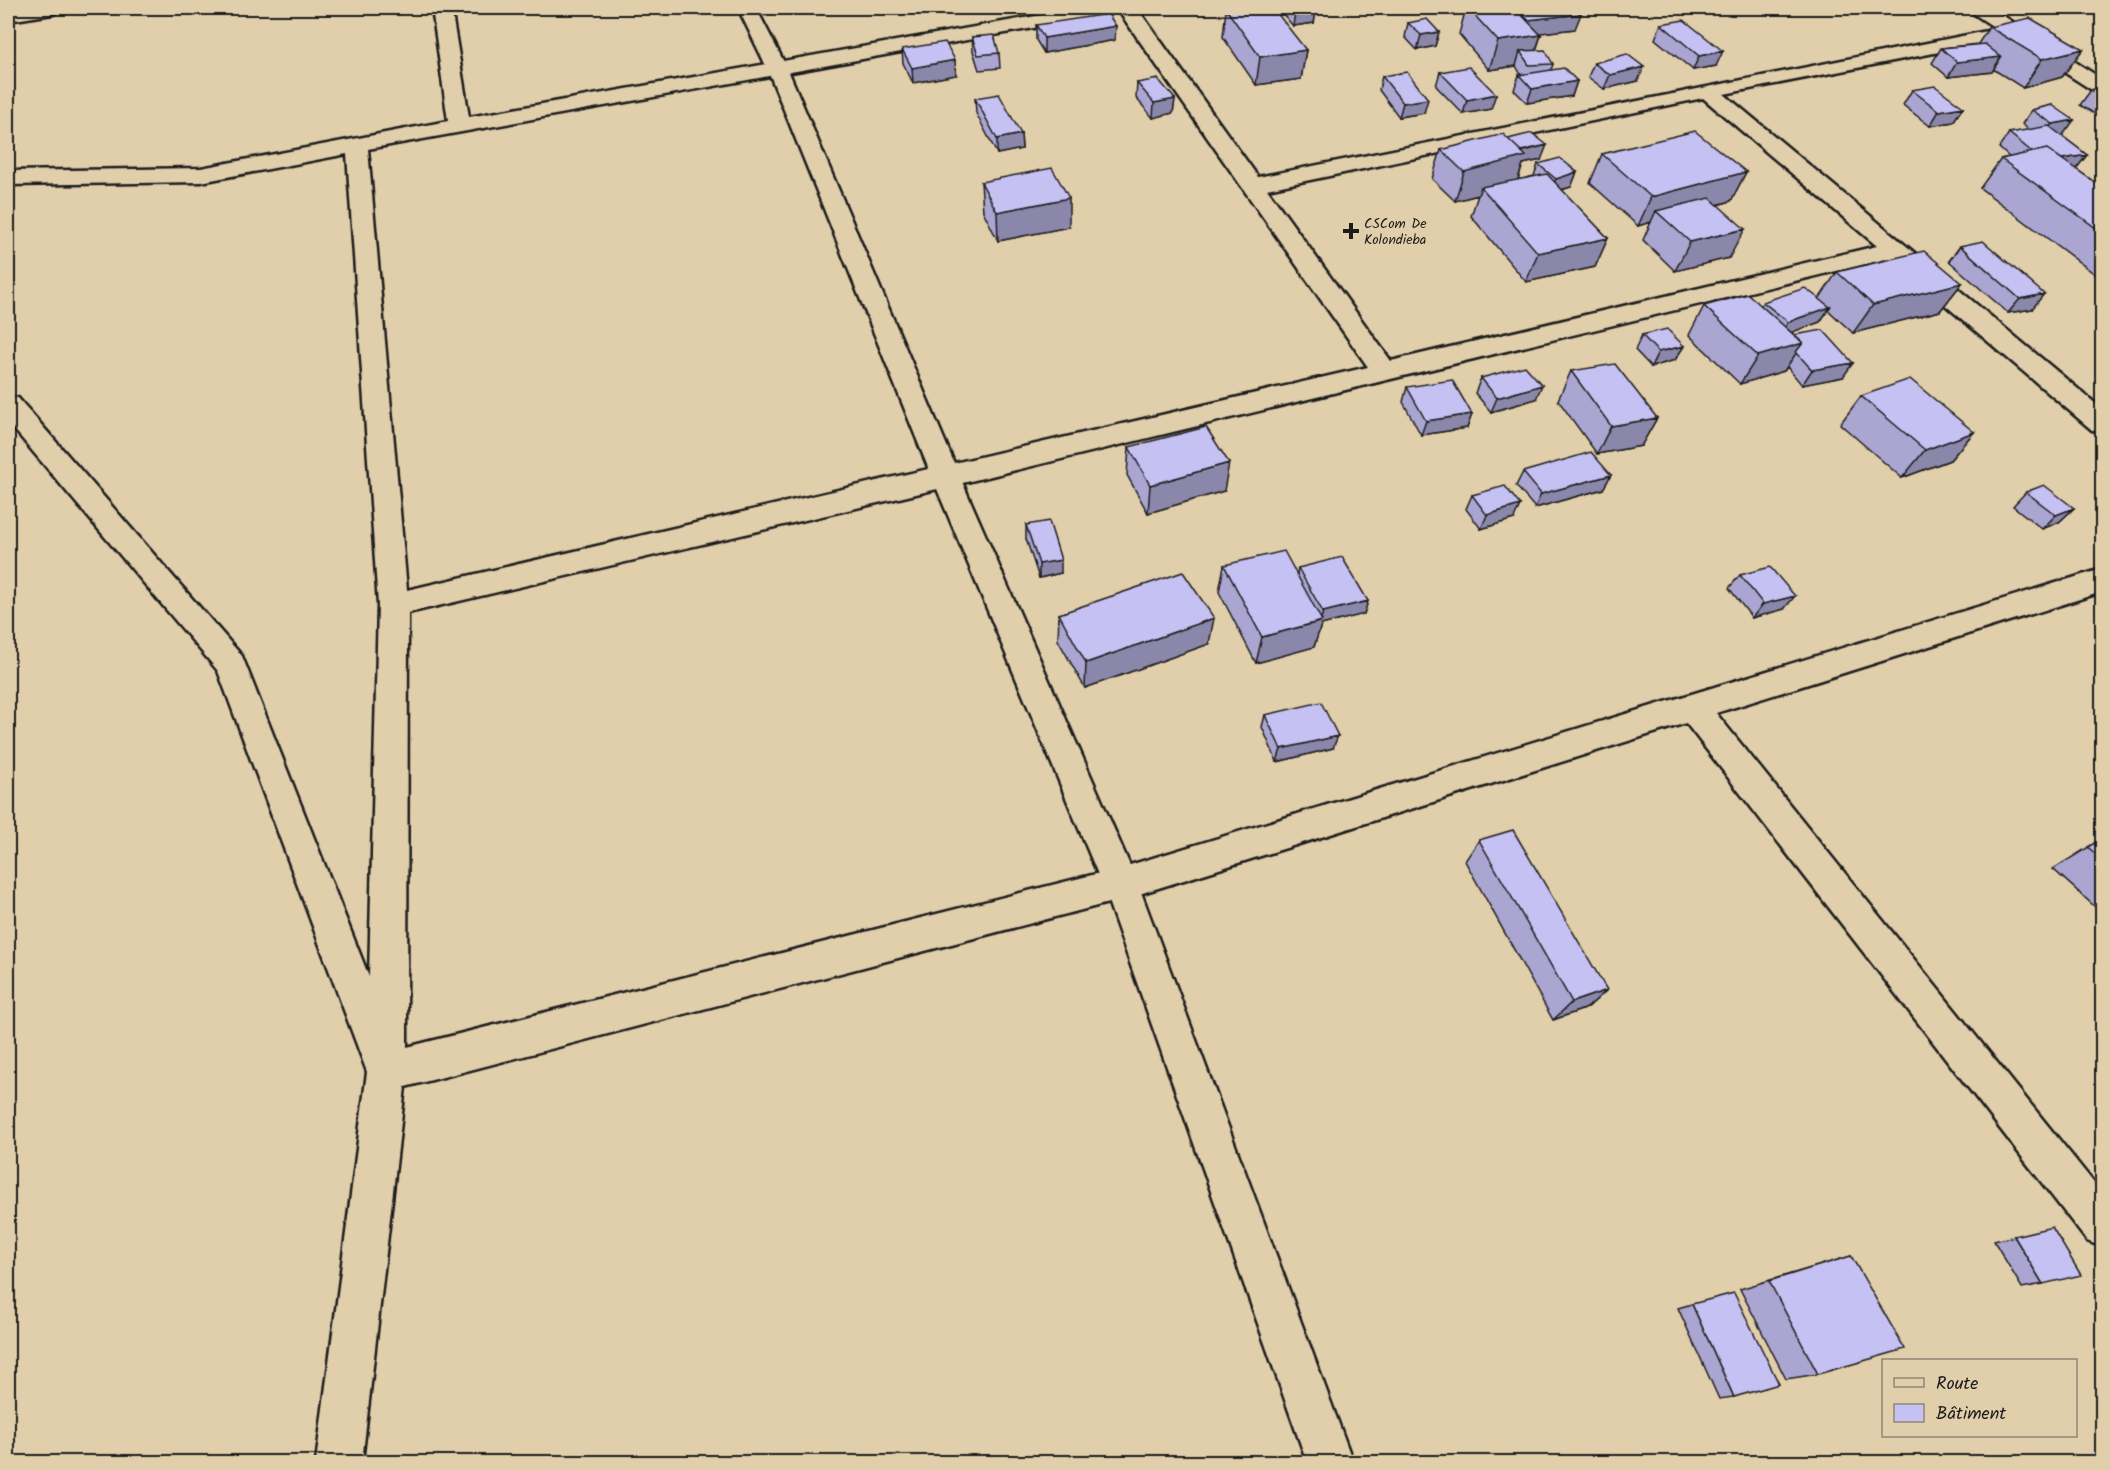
<svg xmlns="http://www.w3.org/2000/svg" width="2110" height="1470" font-family="Kalam,sans-serif">
	<style>
		.lines { fill: none; stroke-linecap: round; stroke-linejoin: round }
		.minor-casing { stroke: #1c1c1c; stroke-width: 5 }
		.tertiary-casing { stroke: #1c1c1c; stroke-width: 5 }
		.minor { fill: #e1cfac; fill-rule: evenodd }
		.tertiary { fill: #e1cfac; fill-rule: evenodd }
		.wall { fill: #aaa6d1; stroke: #1c1c1c; stroke-width: 1.5 }
		.shaded-wall { fill: #8b87aa; stroke: #1c1c1c; stroke-width: 1.5 }
		.building { fill: #c6c1f3; stroke: #1c1c1c; stroke-width: 1.5 }
		.poi-dot { fill: #1c1c1c; stroke: #e1cfac; stroke-width: 2 }
		.labels { text-anchor: middle; stroke-width: 4.5; stroke-linejoin: round; paint-order: stroke }
		.far-poi-label { font-size: 14px; fill: #1c1c1c; stroke: #e1cfac; text-anchor: start }
	</style>
	<rect width="100%" height="100%" fill="#e1cfac"/>
	<filter id="ink" filterUnits="userSpaceOnUse"><feTurbulence type="fractalNoise" baseFrequency=".0167" numOctaves="2"/><feDisplacementMap in="SourceGraphic" scale="12" xChannelSelector="R" yChannelSelector="G"/><feConvolveMatrix kernelMatrix="1 2 1 2 8 2 1 2 1" color-interpolation-filters="sRGB"/></filter>
	<g filter="url(#ink)">
		<g class="lines">
			<!-- minor casing -->
			<g class="minor-casing">
				<path id="minor" d="M18 8H63L53 14 8 21V9Z
					M432 8H451L469 117 1081 8H1137L1258 177 1997 29 1971 12 1969 8H1991L2102 79V94L2095 92 2011 38 1724 94 2102 409V432L2092 430 1890 258 946 487 408 613 407 1047 1120 868 2102 569V592L1716 713 2102 1193V1247L2087 1241 1686 723 1120 900 405 1087 362 1462H316L367 1072 218 671 8 422V396L18 398 242 656 369 977 378 605 347 154 201 182 8 185V171L201 168 448 121ZM1118 10 1368 367 407 590 368 149 1110 14ZM1703 98 1877 246 1391 361 1267 189Z"/>
			</g>
			<!-- tertiary casing -->
			<g class="tertiary-casing">
				<path id="tertiary" d="M738 8H756L788 70 960 477 1138 884 1353 1462H1307L1102 884 932 477 768 70Z"/>
			</g>
			<!-- minor -->
			<use href="#minor" class="minor"/>
			<!-- tertiary -->
			<use href="#tertiary" class="tertiary"/>
		</g>
		<!-- wall -->
		<path class="wall" d="M1278 8H1316L1314 23 1293 26Z
			M1466 8H1515L1518 10V8L1575 29 1539 33 1541 35 1536 51 1553 64 1551 70 1577 81 1572 96 1527 103 1514 90 1519 75H1521L1516 66 1489 70 1459 34Z
			M1226 9 1306 50 1301 79 1256 85 1223 37Z
			M1408 23 1439 32 1435 46 1417 50 1405 37Z
			M1661 24 1716 66 1693 70 1655 39Z
			M1036 25 1115 40 1044 53 1036 40Z
			M1989 27 2083 49 2062 77 2023 88 1993 69 1992 72 1948 77 1932 63 1941 48 1978 44Z
			M972 37 999 53 1000 68 979 70 973 51Z
			M902 49 956 75 913 83 903 63Z
			M1594 63 1638 81 1604 89 1588 77Z
			M1440 72 1491 109 1463 114 1436 86Z
			M1382 76 1424 113 1399 117 1379 90Z
			M1137 83 1175 99 1173 113 1153 118 1136 98Z
			M2103 87V119L2080 105 2091 90Z
			M1912 90 1963 107 1953 122 1930 126 1903 105Z
			M975 98 1021 134 1022 149 997 154 976 113Z
			M2052 105 2063 135H2061L2087 155 2076 169 2103 188V280L1980 188 2001 159 2009 157 1999 148 2009 133 2029 130 2022 124 2032 110Z
			M1508 139 1541 160 1523 164 1518 180 1534 176 1538 164 1577 172 1571 187 1562 190 1608 238 1595 267 1526 282 1471 216 1478 195 1455 201 1432 179 1441 150Z
			M1602 154 1746 172 1731 201 1718 205 1729 258 1675 271 1643 240 1651 222 1638 226 1590 183Z
			M981 182 1069 227 998 241 983 211Z
			M1960 246 2032 309 2008 313 1949 261Z
			M1837 272 1962 283 1940 311 1853 333 1828 310 1820 322 1791 332 1843 377 1802 385 1787 367 1784 371 1740 384 1689 335 1704 306 1761 305 1763 302 1819 299Z
			M1642 335 1684 346 1675 360 1651 367 1635 350Z
			M1571 371 1657 418 1641 446 1597 454 1558 400Z
			M1481 378 1536 399 1491 412 1475 393Z
			M1407 387 1472 414 1467 428 1421 435 1403 402Z
			M1861 396 1974 432 1950 460 1902 478 1840 424Z
			M1129 447 1224 491 1148 513 1127 475Z
			M1523 472 1611 475 1603 489 1535 508 1516 486Z
			M2026 492 2074 508 2059 522 2042 529 2013 506Z
			M1472 495 1514 519 1481 529 1466 509Z
			M1026 525 1061 573 1039 578 1026 539Z
			M1224 565 1297 574 1298 568 1368 601 1364 614 1321 625 1314 647 1256 663 1219 592Z
			M1740 575 1784 609 1752 618 1729 588Z
			M1059 614 1209 644 1085 688 1058 640Z
			M1265 715 1333 748 1277 762 1262 727Z
			M2103 838V914L2053 869Z
			M1479 840 1607 990 1587 1008 1553 1020 1465 861Z
			M2014 1236 2043 1284 2022 1288 1994 1241Z
			M1851 1256 1818 1374 1786 1379 1740 1289Z
			M1692 1304 1734 1397 1719 1399 1678 1308Z"/>
		<!-- shaded-wall -->
		<path class="shaded-wall" d="M1317 8 1314 23 1293 26 1295 12Z
			M1581 14 1575 29 1524 35 1528 20Z
			M1116 26 1115 40 1044 53V38Z
			M1439 32 1435 46 1417 50 1421 35Z
			M1541 35 1531 64 1520 51 1516 66 1489 70 1498 41Z
			M2083 49 2062 77 2023 88 2042 59Z
			M1306 50 1301 79 1256 85 1260 57Z
			M1723 51 1716 66 1693 70 1699 56Z
			M2001 57 1992 72 1948 77 1957 62Z
			M955 60 956 75 913 83 912 68Z
			M1644 67 1638 81 1604 89 1610 75Z
			M1577 81 1572 96 1527 103 1532 89Z
			M1496 94 1491 109 1463 114 1467 100Z
			M1175 99 1173 113 1153 118 1154 103Z
			M1428 99 1424 113 1399 117 1403 103Z
			M1963 107 1953 122 1930 126 1939 111Z
			M2074 120 2063 135 2042 139 2053 124Z
			M1021 134 1022 149 997 154V139Z
			M1547 145 1541 160 1523 164 1516 185 1481 187 1478 195 1455 201 1464 172 1521 152Z
			M2087 155 2075 170 2045 162Z
			M1577 172 1571 187 1550 193 1556 179Z
			M1746 172 1731 201 1665 219 1656 211 1651 222 1638 226 1651 197Z
			M1069 198V227L998 241 997 212Z
			M1745 229 1729 258 1675 271 1690 242Z
			M1608 238 1595 267 1526 282 1538 253Z
			M1962 283 1940 311 1853 333 1873 305Z
			M2044 294 2032 309 2008 313 2020 299Z
			M1830 307 1820 322 1779 337 1788 322Z
			M1803 343 1784 371 1740 384 1758 356Z
			M1684 346 1675 360 1651 367 1658 352Z
			M1853 363 1843 377 1802 385 1812 370Z
			M1542 385 1536 399 1491 412 1497 398Z
			M1472 414 1467 428 1421 435 1426 421Z
			M1657 418 1641 446 1597 454 1611 426Z
			M1974 432 1950 460 1902 478 1925 450Z
			M1229 463 1224 491 1148 513 1150 485Z
			M1611 475 1603 489 1535 508 1541 494Z
			M1520 505 1514 519 1481 529 1487 515Z
			M2074 508 2059 522 2042 529 2056 515Z
			M1061 560V573L1039 578V564Z
			M1795 596 1784 609 1752 618 1763 604Z
			M1368 601 1364 614 1321 625 1314 647 1256 663 1262 637 1320 622 1323 612Z
			M1214 618 1209 644 1085 688 1086 663Z
			M1338 736 1333 748 1277 762 1281 749Z
			M1607 990 1587 1008 1553 1020 1572 1002Z"/>
		<!-- building -->
		<path class="building" d="M1237 8H1273L1306 50 1260 57 1226 9Z
			M1292 8H1317L1295 12Z
			M1468 8H1515L1541 35 1498 41Z
			M1518 8H1574L1581 14 1528 20Z
			M1108 14 1116 26 1044 38 1036 25Z
			M2030 18 2083 49 2042 59 1989 27Z
			M1427 19 1439 32 1421 35 1408 23Z
			M1684 20 1723 51 1699 56 1661 24Z
			M994 35 999 53 978 55 972 37Z
			M945 42 955 60 912 68 902 49Z
			M1985 44 2001 57 1957 62 1941 48Z
			M1545 50 1553 64 1529 65 1520 51Z
			M1627 54 1644 67 1610 75 1594 63Z
			M1469 67 1496 94 1467 100 1440 72Z
			M1564 68 1577 81 1532 89 1519 75Z
			M1407 72 1428 99 1403 103 1382 76Z
			M1158 79 1175 99 1154 103 1137 83Z
			M1935 86 1963 107 1939 111 1912 90Z
			M2103 87V97L2091 90Z
			M999 94 1021 134 997 139 975 98Z
			M2052 105 2074 120 2053 124 2032 110Z
			M2049 126 2087 155 2062 159 2047 149 2032 152 2009 133Z
			M1695 131 1746 172 1651 197 1602 154Z
			M1532 133 1547 145 1521 151 1508 139Z
			M1503 134 1526 156 1464 172 1441 150Z
			M2047 149 2103 188V233L2001 159Z
			M1560 158 1577 172 1556 179 1538 164Z
			M1052 168 1069 198 997 212 981 182Z
			M1547 174 1608 238 1538 253 1481 187Z
			M1710 198 1745 229 1690 242 1656 211Z
			M1983 241 2044 294 2020 299 1960 246Z
			M1924 251 1962 283 1873 305 1837 272Z
			M1805 288 1830 307 1788 322 1763 302Z
			M1748 294 1803 343 1758 356 1704 306Z
			M1667 329 1684 346 1658 352 1642 335Z
			M1823 330 1853 363 1812 370 1796 352 1803 343 1794 335Z
			M1615 364 1657 418 1611 426 1571 371Z
			M1525 366 1542 385 1497 398 1481 378Z
			M1910 379 1974 432 1925 450 1861 396Z
			M1452 380 1472 414 1426 421 1407 387Z
			M1206 427 1229 463 1150 485 1129 447Z
			M1591 452 1611 475 1541 494 1523 472Z
			M2044 485 2074 508 2056 515 2026 492Z
			M1505 486 1520 505 1487 515 1472 495Z
			M1049 521 1061 560 1039 564 1026 525Z
			M1284 551 1322 621 1262 637 1224 565Z
			M1342 557 1368 601 1323 612 1298 568Z
			M1770 567 1795 596 1763 604 1740 575Z
			M1183 572 1214 618 1086 663 1059 614Z
			M1321 702 1338 736 1281 749 1265 715Z
			M1513 830 1607 990 1572 1002 1479 840Z
			M2103 838V861L2088 847Z
			M2052 1227 2081 1275 2043 1284 2014 1236Z
			M1851 1256 1905 1349 1818 1374 1769 1281Z
			M1734 1293 1779 1384 1734 1397 1692 1304Z"/>
	</g>
	<!-- markers -->
	<path class="poi-dot" d="M1348 222h6v6h6v6h-6v6h-6v-6h-6v-6h6z"/>
	<g class="labels">
		<!-- far-poi labels -->
		<g class="far-poi-label">
			<text x="1364" y="228">CSCom De<tspan x="1364" dy="16">Kolondieba</tspan></text>
		</g>
	</g>
	<!-- margin -->
	<rect width="2110" height="1470" fill="none" stroke="#e1cfac" stroke-width="30"/>
	<rect x="15" y="15" width="2080" height="1440" fill="none" stroke="#1c1c1c" stroke-width="2" filter="url(#ink)"/>
	<!-- legend -->
	<rect x="1882" y="1359" width="195" height="78" fill="#e1cfac" stroke="#928772" stroke-width="1.5"/>
	<rect x="1894" y="1378" width="30" height="9" fill="#e1cfac" stroke="#928772" stroke-width="1.5"/>
	<text x="1936" y="1389" font-size="18" fill="#1c1c1c">Route</text>
	<rect x="1894" y="1404" width="30" height="18" fill="#c6c1f3" stroke="#928772" stroke-width="1.5"/>
	<text x="1936" y="1419" font-size="18" fill="#1c1c1c">Bâtiment</text>
</svg>
